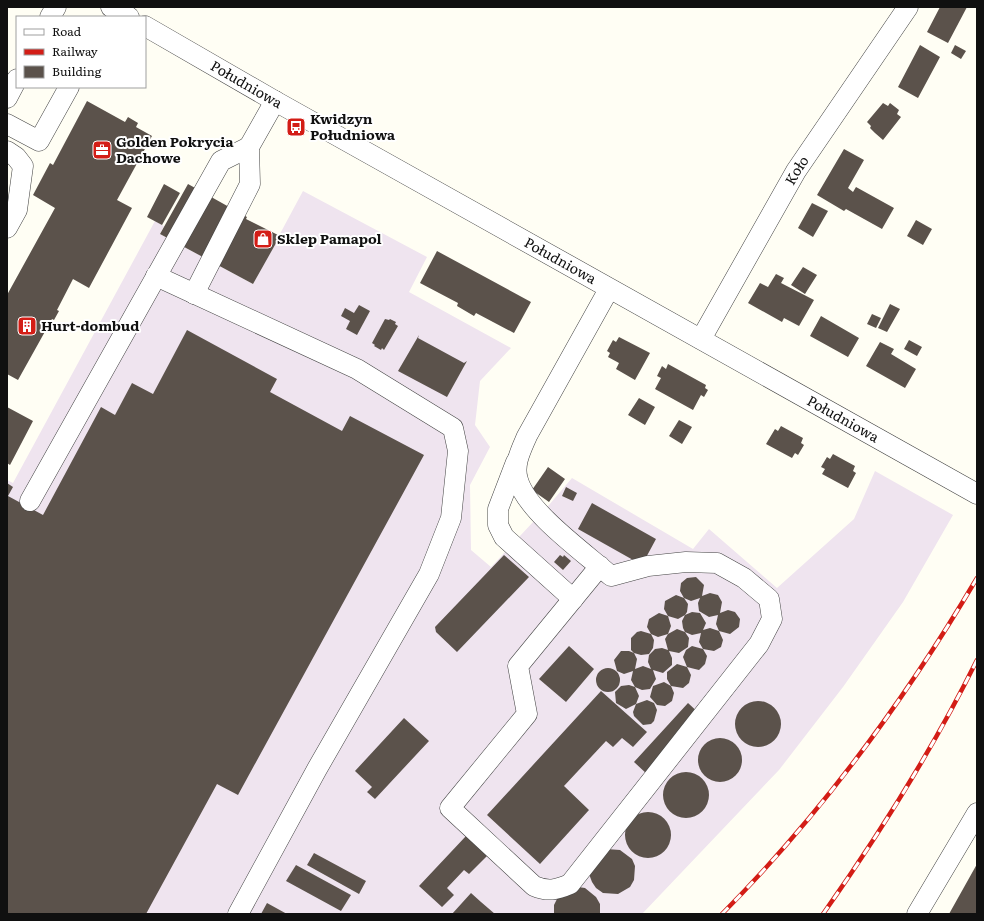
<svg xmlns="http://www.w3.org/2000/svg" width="984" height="921" font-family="Literata,serif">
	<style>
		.industrial { fill: #efe4ef }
		.building { fill: #5b524b }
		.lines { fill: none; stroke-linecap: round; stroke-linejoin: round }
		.minor-casing { stroke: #434343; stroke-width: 21 }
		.minor { stroke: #fff; stroke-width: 20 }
		.rail-casing { stroke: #d31d16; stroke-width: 4.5 }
		.rail { stroke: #fff; stroke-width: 3; stroke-dasharray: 9; stroke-linecap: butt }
		.labels { text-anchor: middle; stroke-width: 4; stroke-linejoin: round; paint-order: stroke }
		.street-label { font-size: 14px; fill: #101010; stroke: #fff }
		.poi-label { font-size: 14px; font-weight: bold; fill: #101010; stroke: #fff; text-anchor: start }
	</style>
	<rect width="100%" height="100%" fill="#fffef4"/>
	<!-- industrial -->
	<path class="industrial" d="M303 191 427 257 409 292 511 348 480 381 475 425 490 447 470 485 471 550 491 567 549 505 572 478 693 549 709 529 777 588 854 519 875 471 953 515 903 602 843 687 779 770 642 914H7V480L13 483 155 221 164 226 160 234 253 284Z"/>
	<!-- building -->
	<path class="building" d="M940 7H967L948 43 927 32Z
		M920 45 940 57 918 98 898 87Z
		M955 45 966 51 961 59 951 53Z
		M87 101 125 122 128 117 138 123 136 127 152 136 117 200 132 208 89 288 73 279 57 310 59 311 54 320 52 319 18 380 7 374V295L55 208 33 195 50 163 53 165Z
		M883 103 888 106 890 103 899 110 897 114 901 117 883 140 875 133 870 128 871 126 867 122Z
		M844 149 864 160 848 188 853 192 856 187 894 208 882 229 846 209 844 211 817 195Z
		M164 184 180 193 162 225 147 217Z
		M188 184 247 217 246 219 280 236 253 284 160 234Z
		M812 203 828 211 813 237 798 228Z
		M916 220 932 229 923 245 907 236Z
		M437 251 531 302 514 333 476 313 474 316 457 306 458 303 420 283Z
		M803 267 817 275 805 294 791 285Z
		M776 274 784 278 781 283 814 300 799 326 784 318 782 322 748 303 760 283 768 287Z
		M890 304 900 309 887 332 878 328Z
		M359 305 370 311 357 335 346 329 350 321 341 316 345 308 354 313Z
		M872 314 881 318 876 328 867 324Z
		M821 316 859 338 848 357 810 336Z
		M385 319 389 320 390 319 396 322 395 324 398 326 384 350 382 348 381 350 374 346 375 345 372 343Z
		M187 330 277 379 270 392 342 431 350 416 424 455 238 795 217 784 146 914H7V483L13 487 8 496 43 515 101 407 115 415 132 383 153 394Z
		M419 335 418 338 464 363 467 361 447 397 398 371Z
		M619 337 650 353 635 380 616 369 619 363 608 357 610 353 607 351 613 340 616 342Z
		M909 340 922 347 917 356 904 349Z
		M880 342 894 349 891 354 916 369 905 388 866 366Z
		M668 364 706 385 705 388 708 390 704 397 701 395 693 410 655 389 661 378 657 376 662 366 666 369Z
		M639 398 655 407 645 425 628 415Z
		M7 407 33 421 10 465 7 463Z
		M679 420 692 427 682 444 669 436Z
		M781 426 803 438 801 443 804 445 798 455 795 453 792 458 766 444 775 429 778 431Z
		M833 454 855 466 853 471 856 473 848 488 822 474 825 469 821 467 827 457 830 459Z
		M548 467 565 479 549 502 532 490Z
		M566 487 577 493 573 501 562 496Z
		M592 503 656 539 642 565 578 529Z
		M504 555 529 577 457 652 436 632 435 627Z
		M560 555 563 557 564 555 571 561 563 570 554 562Z
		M696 577 704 585 702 596 710 593 718 595 722 602 720 613 728 610 735 612 740 619 739 627 730 634 719 631 723 640 721 647 714 651 703 649 707 656 705 664 699 670 687 667 691 675 689 683 683 688 671 686 674 693 672 701 665 706 657 705 650 697 653 686 664 682 671 686 667 679V672L677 664 687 667 683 657 686 650 692 646 703 649 699 642 701 633 692 635 685 632 683 628 682 621 685 615 692 612 700 613 706 623 703 630 710 628 719 631 716 624 718 615 709 617 699 611 698 603 700 598 691 601 684 598 688 604 687 612 685 615 678 619 668 616 671 626 668 634 677 629 685 632 689 638 688 647 679 653 669 651 672 658V665L663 673 653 670 656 679 650 689 642 690 635 687 639 696 636 704 647 700 654 703 657 710 654 721 651 724 643 725 634 716 633 712 636 704 626 709 616 703 615 692 621 686 629 685 635 687 631 680 633 671 624 674 617 671 614 660 621 651H629L634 653 637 659 635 669 643 666 651 669 648 662 649 655 655 649 662 648 668 650 665 639 668 634 658 637 651 634 654 640 653 648 649 654 641 655 634 653 631 650V638L637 632 641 631 651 634 647 627 649 619 659 613 668 616 664 609 665 601 676 595 684 598 680 591 681 583 687 578Z
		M569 646 594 669 566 702 539 679Z
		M596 680a12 12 0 1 1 24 0a12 12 0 1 1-24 0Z
		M601 691 647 732 633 747 622 738 613 747 606 741 564 786 589 810 540 864 487 815Z
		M735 724a23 23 0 1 1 46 0a23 23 0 1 1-46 0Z
		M688 703 702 716 648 775 634 762Z
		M404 718 429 741 375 799 367 792 372 787 355 771Z
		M698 760a22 22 0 1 1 44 0a22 22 0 1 1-44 0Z
		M663 795a23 23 0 1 1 46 0a23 23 0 1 1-46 0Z
		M625 835a23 23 0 1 1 46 0a23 23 0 1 1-46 0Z
		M466 836 487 856 469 874 464 870 447 888 454 895 442 907 419 886Z
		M606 849 620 850 632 859 635 866 634 880 630 887 618 894 603 893 596 888 592 882 589 874Z
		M314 853 366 881 359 894 307 865Z
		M977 864V914H949Z
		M296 865 351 895 341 911 286 881Z
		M578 887 585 888 596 897 600 904V914H554V905L558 897Z
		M471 893 481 902 495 914H452Z
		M267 903 287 914H261Z"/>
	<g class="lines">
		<!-- minor casing -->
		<g class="minor-casing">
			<g id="minor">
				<path d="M111 7 129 17"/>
				<path d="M50 17 56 7"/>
				<path id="s1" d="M145 26 275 101 977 494"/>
				<path d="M7 98 17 79"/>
				<path d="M7 124 39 141 69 87"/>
				<path d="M7 151 16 157 23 166 17 210 7 228"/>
				<path d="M156 276 357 369 453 428 458 451 451 518 429 574 317 769 238 914"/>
				<path d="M194 294 250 184 249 147 275 101"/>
				<path id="s2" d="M701 339 796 171 908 7"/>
				<path d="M516 462 498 509V525L504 537 573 599"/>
				<path d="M30 501 221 161 249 147"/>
				<path d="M600 566 518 666 527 714 450 808 534 886C548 892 556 890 570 884L759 644 772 619 769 599 744 578 717 563 686 562 648 566 611 576C585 553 527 512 518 480 513 465 521 450 527 436L609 289"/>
				<path d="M917 914 977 813"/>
			</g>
		</g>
		<!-- minor -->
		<use href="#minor" class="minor"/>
		<!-- rail casing -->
		<g class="rail-casing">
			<path id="rail" d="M722 914C822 813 905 700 977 578
				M823 914C880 833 933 749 977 660"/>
		</g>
		<!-- rail -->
		<use href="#rail" class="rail"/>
	</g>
	<!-- icons -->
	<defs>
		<g id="bus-square" transform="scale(1)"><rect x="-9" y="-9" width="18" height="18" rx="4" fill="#d31d16" stroke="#fff"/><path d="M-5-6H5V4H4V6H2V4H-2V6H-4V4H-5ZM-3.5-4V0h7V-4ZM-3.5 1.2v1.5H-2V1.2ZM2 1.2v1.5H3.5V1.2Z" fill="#fff"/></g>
		<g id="office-square" transform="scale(1)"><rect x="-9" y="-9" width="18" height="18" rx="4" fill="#d31d16" stroke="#fff"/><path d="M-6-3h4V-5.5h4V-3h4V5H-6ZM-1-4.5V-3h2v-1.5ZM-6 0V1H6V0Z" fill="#fff"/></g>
		<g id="shop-square" transform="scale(1)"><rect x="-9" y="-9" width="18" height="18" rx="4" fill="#d31d16" stroke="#fff"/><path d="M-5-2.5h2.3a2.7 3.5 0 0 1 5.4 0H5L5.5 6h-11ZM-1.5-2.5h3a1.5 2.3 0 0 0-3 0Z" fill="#fff"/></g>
		<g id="building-square" transform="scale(1)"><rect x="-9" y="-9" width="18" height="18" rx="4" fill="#d31d16" stroke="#fff"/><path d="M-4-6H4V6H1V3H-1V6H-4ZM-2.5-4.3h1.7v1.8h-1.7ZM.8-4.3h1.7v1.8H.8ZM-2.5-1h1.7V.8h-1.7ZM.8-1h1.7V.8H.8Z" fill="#fff"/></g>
	</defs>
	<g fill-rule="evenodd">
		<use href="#bus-square" x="296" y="127"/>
		<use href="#office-square" x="102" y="150"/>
		<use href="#shop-square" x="263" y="239"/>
		<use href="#building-square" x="27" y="326"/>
	</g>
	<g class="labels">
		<!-- street labels -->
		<g class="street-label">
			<text dy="5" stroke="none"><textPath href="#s1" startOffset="117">Południowa</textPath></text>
			<text dy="5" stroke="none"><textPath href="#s2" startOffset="194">Koło</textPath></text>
			<text dy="5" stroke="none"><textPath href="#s1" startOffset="477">Południowa</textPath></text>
			<text dy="5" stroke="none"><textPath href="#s1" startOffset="801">Południowa</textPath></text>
		</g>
		<!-- poi labels -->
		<g class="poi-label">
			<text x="310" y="124">Kwidzyn<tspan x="310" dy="16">Południowa</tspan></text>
			<text x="116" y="147">Golden Pokrycia<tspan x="116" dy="16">Dachowe</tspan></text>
			<text x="277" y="244">Sklep Pamapol</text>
			<text x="41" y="331">Hurt-dombud</text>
		</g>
	</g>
	<!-- border -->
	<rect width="984" height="921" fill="none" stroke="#101010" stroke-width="16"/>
	<!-- legend -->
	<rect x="16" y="16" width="130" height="72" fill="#ffffff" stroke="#9f9f9f"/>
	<rect x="24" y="29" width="20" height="6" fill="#ffffff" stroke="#9f9f9f"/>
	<text x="52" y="36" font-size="12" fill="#101010">Road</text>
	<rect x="24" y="49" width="20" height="6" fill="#d31d16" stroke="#9f9f9f"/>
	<text x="52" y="56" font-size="12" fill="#101010">Railway</text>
	<rect x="24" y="66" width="20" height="12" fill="#5b524b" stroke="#9f9f9f"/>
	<text x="52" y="76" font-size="12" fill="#101010">Building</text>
</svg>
